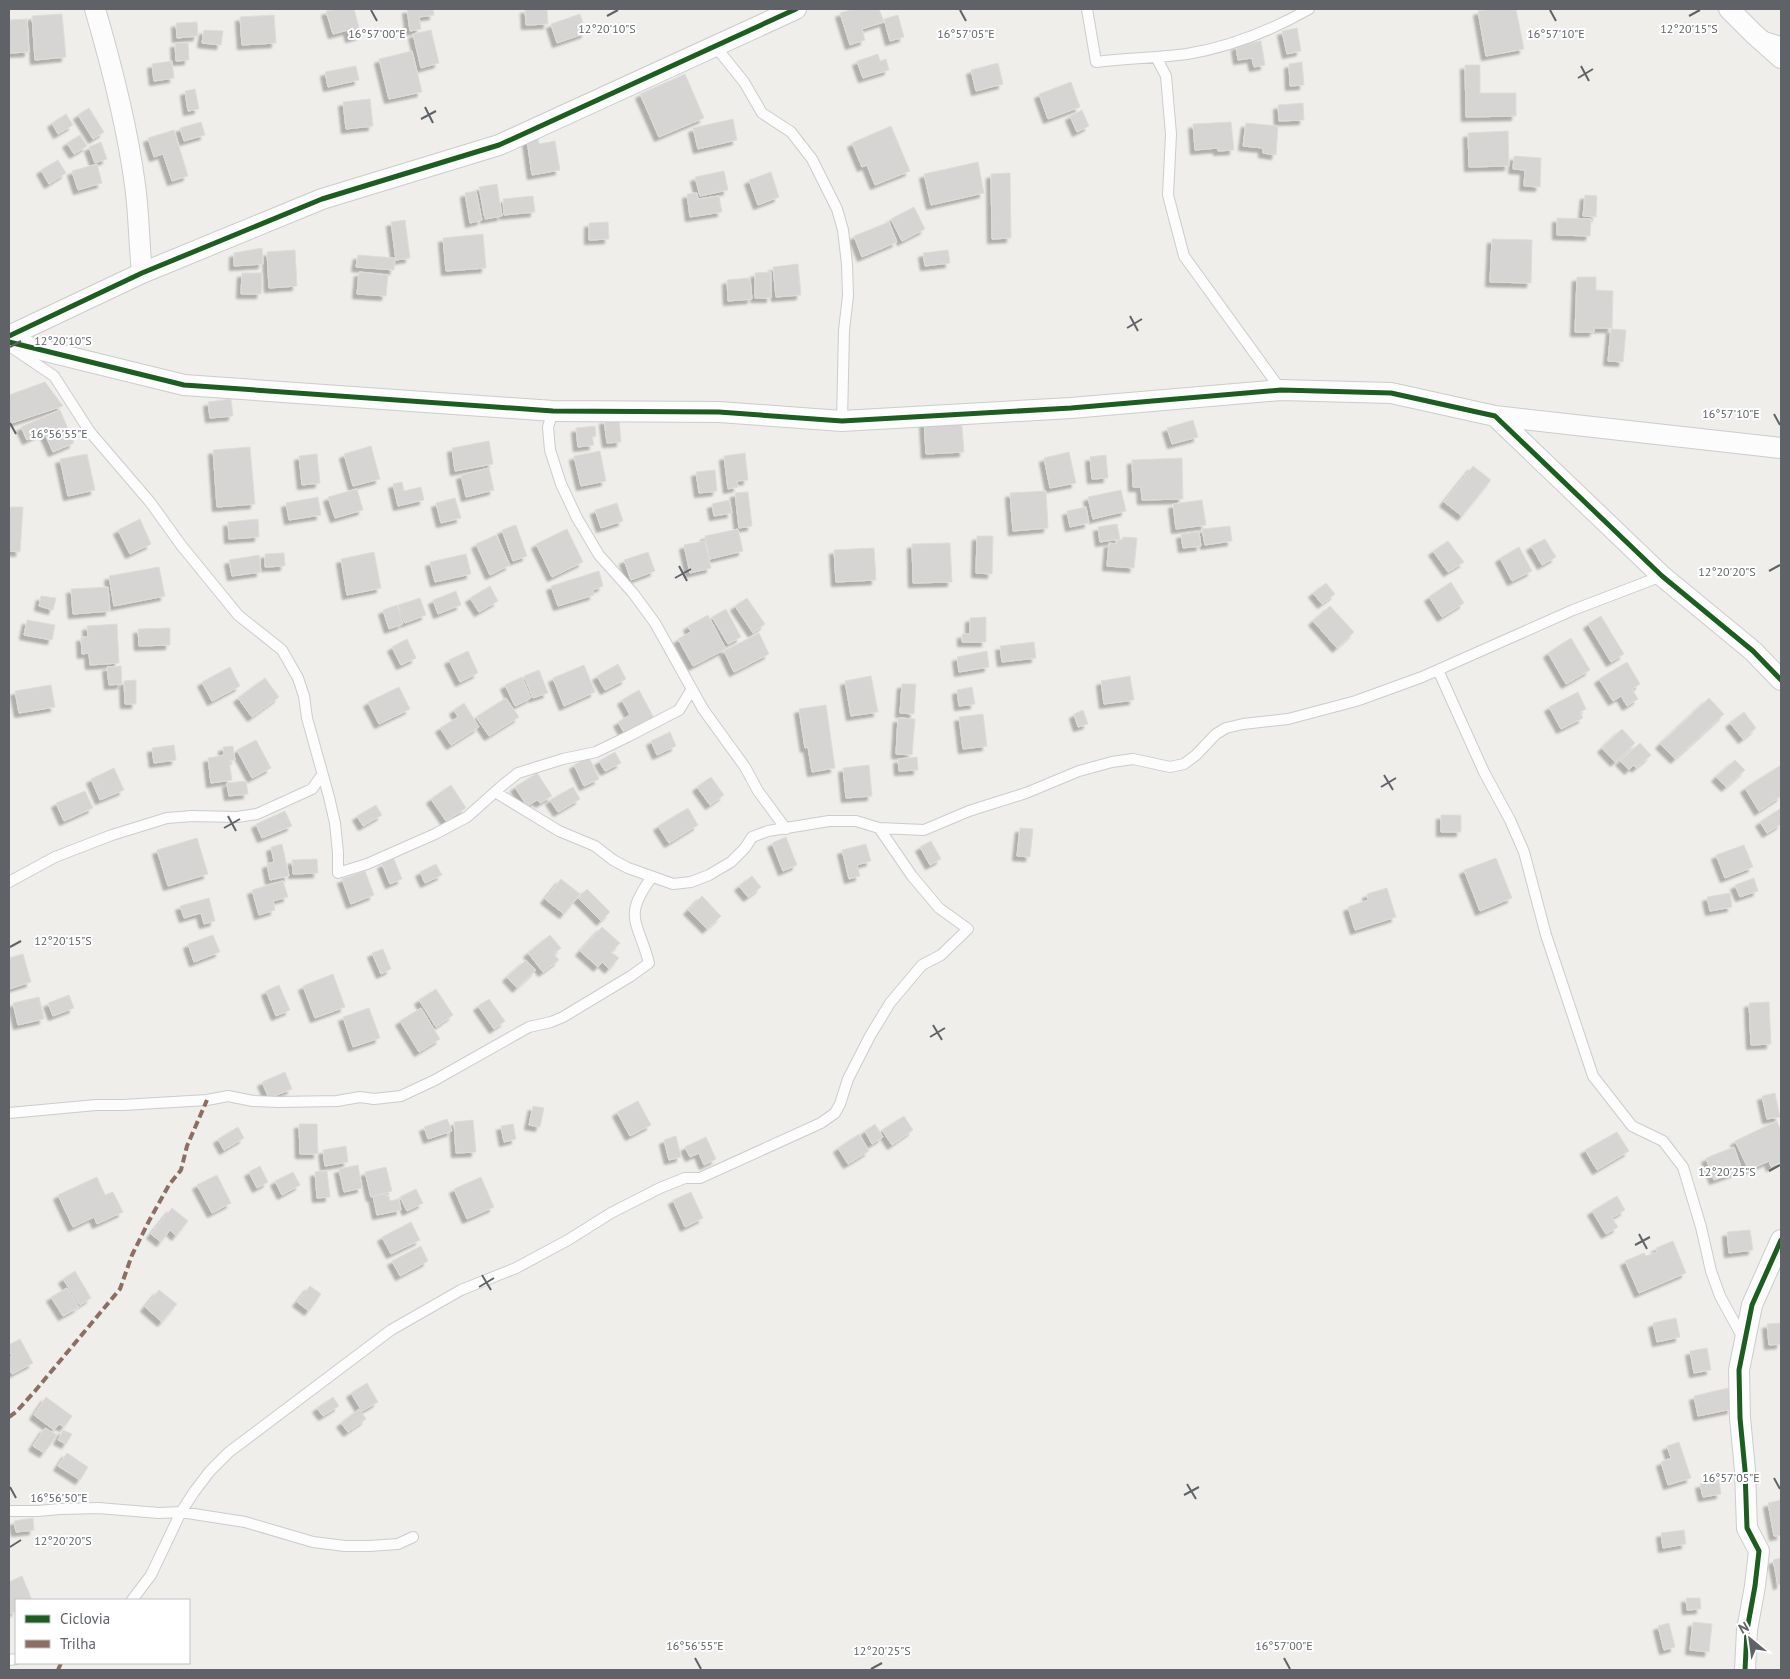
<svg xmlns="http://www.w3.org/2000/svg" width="1790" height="1679" font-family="'PT Sans',sans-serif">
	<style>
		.building { fill: #d6d5d3; stroke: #deddd9; filter: url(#shadow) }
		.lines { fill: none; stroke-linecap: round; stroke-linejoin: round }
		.service-casing { stroke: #cbcccc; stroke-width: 12 }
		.minor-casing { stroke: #cbcccc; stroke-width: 22 }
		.service { stroke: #fdfcfc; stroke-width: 10 }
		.minor { stroke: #fdfcfc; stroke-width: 20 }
		.quiet { stroke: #8d6e63; stroke-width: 4; stroke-dasharray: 8 4; stroke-linecap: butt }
		.cycleway-casing { stroke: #fff; stroke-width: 8 }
		.cycleway { stroke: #1b5e20; stroke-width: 5 }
		.ticks { fill: none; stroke: #5f6368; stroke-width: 2 }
		.ticks-label { font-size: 12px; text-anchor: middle; fill: #5f6368; stroke: #fff; stroke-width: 4; stroke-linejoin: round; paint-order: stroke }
	</style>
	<defs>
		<filter id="shadow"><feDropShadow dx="-4.5" dy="4.5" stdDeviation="1" flood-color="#0004"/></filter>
	</defs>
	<rect width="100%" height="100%" fill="#efeeea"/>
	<!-- building -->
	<path class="building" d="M336 9H354L361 35 350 38 348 30 333 34 326 11Z
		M407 9H433L434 15 419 17 421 29 410 31Z
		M525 9H547L548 24 526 25Z
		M853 9H879L884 22 862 29 865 40 850 45 840 13Z
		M1490 9H1516L1524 49 1486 56 1478 11Z
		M62 14 66 57 35 60 32 16Z
		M580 14 586 33 557 43 551 24Z
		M274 15 276 43 242 45 240 17Z
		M898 15 904 37 890 41 884 19Z
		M27 19 29 52 9 53V20Z
		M197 22 198 36 177 38 176 23Z
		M1297 28 1301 51 1287 54 1282 31Z
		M204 30 223 31 221 45 202 43Z
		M431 30 439 63 421 68 413 34Z
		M1261 41 1265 65 1254 67 1252 58 1238 60 1236 46Z
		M175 43H188L189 60 176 61Z
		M412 51 422 92 389 99 379 59Z
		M878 54 880 61 886 59 889 70 863 78 857 61Z
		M172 61 174 78 154 81 152 64Z
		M1302 62 1304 85 1290 86 1289 64Z
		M998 63 1003 84 976 91 971 70Z
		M1465 65H1480V93H1516V116L1466 117Z
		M356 66 359 80 328 87 325 72Z
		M685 74 704 118 659 137 640 94Z
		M1071 82 1080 107 1048 119 1039 94Z
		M195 89 199 109 188 111 185 91Z
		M370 99 373 126 346 129 343 102Z
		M1303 103 1304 120 1279 121 1278 105Z
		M89 108 104 132 93 139 78 115Z
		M1082 110 1089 126 1077 132 1070 116Z
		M66 114 73 125 58 134 52 123Z
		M733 119 737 140 698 149 693 128Z
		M201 122 205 135 184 141 180 128Z
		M1231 122 1234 150 1218 151V148L1195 150 1193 124Z
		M1246 123 1278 126 1276 155 1263 153V148L1243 146Z
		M891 126 910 171 875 185 867 165 862 167 852 143Z
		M174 130 188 176 172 181 163 154 154 157 148 138Z
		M1508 131 1509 166 1469 167 1468 133Z
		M80 135 87 146 74 154 67 143Z
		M538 138 539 144 555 141 560 170 532 175 527 140Z
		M101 142 107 159 95 163 89 147Z
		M1514 156 1541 158 1540 187 1524 186 1525 170 1513 169Z
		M58 160 66 173 49 184 41 170Z
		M978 162 984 193 931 205 924 174Z
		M97 164 102 183 78 190 72 171Z
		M724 171 728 190 700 196 695 177Z
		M771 172 779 197 758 205 749 180Z
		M1010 173 1011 238 992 239 991 174Z
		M497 184 502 216 485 219 479 187Z
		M476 191 482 220 470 223 465 193Z
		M697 193 698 199 719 196 722 212 690 217 687 194Z
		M1585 195 1597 196 1596 217 1583 216Z
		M533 196 535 212 504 215 503 199Z
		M914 207 925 229 902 241 891 219Z
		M1557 218 1591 219 1590 236 1557 235Z
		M405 220 410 258 396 260 391 222Z
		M608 222 609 239 589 240V223Z
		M889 222 897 242 862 257 854 236Z
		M483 234 486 268 446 271 443 238Z
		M1492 239 1532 240 1531 283 1490 282Z
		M262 248 263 264 234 266V253Z
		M295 250 297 286 269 288 267 252Z
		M948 250 950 263 925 266 923 253Z
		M358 255 395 258 394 270 356 267Z
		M798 264 801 295 776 297 773 267Z
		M359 272 388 275 386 296 357 294Z
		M771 272V298H755V273Z
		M242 273H262L261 294H241Z
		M1577 277H1596V290L1613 291 1612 328H1594V332H1575Z
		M750 278 752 299 728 301 727 280Z
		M1611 329 1626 330 1623 362 1608 361Z
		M45 382 63 406 9 424V395Z
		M231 399 233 416 210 418 208 402Z
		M60 410 74 443 53 452 44 432 27 440 21 427Z
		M961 416 964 452 926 454 924 419Z
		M619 419 621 442 607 443 604 420Z
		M1193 420 1198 437 1172 444 1167 428Z
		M595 426 596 436 592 437 594 445 578 447 576 428Z
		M489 441 493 464 455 471 452 448Z
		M371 446 380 479 353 486 344 454Z
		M250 447 255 504 217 507 213 450Z
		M600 451 606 481 581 486 574 456Z
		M1069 452 1076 483 1050 488 1044 458Z
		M745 453 748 480 737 481 738 487 728 489 724 456Z
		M87 454 95 490 68 496 60 459Z
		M317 454 320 483 302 485 299 456Z
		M1106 455 1108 478 1092 479 1090 457Z
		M1182 458 1183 499 1142 500 1141 487H1133L1132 460Z
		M1473 466 1491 480 1462 516 1444 502Z
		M489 468 494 490 466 497 461 475Z
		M715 470 717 491 699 493 696 472Z
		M402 482 404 491 421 487 424 500 398 506 393 484Z
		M357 489 363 510 335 518 328 497Z
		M1121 490 1126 511 1093 519 1088 497Z
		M1046 491 1048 528 1013 531 1010 493Z
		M748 492 752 526 739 528 735 493Z
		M318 497 321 515 289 520 286 503Z
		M455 498 461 518 441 523 436 503Z
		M729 500 732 513 714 516 712 504Z
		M1202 500 1206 525 1176 529 1173 504Z
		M617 503 623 521 601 528 595 510Z
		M9 507H23L20 552 9 551Z
		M1086 507 1089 523 1070 527 1067 511Z
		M140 519 151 544 130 554 118 530Z
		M258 519 259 537 229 539 228 522Z
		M1117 524 1120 539 1100 542 1098 527Z
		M516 525 527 556 513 561 502 530Z
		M1230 526 1232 541 1205 545 1202 529Z
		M567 529 583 562 552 577 536 544Z
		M738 529 743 551 710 559 705 536Z
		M1199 532 1201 546 1183 548 1181 534Z
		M496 535 510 565 490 575 476 544Z
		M977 536H993L992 574 976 573Z
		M1123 537 1137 538 1134 568 1107 566 1109 543 1117 544V540H1122Z
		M1545 539 1556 557 1542 565 1531 546Z
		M705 541 711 568 690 573 684 545Z
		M1448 541 1464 562 1448 572 1433 551Z
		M950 543 952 582 913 583 912 544Z
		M1519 547 1532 571 1512 581 1500 558Z
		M874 548 876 580 836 582 834 550Z
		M374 552 381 588 347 595 341 559Z
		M648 552 655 571 631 580 624 560Z
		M284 553 285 566 265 567V554Z
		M466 554 471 574 435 582 430 562Z
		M259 555 261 572 232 576 229 560Z
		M159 567 165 596 114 606 109 576Z
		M599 571 603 586 593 590 594 595 558 606 551 586Z
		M1451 582 1464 603 1442 617 1429 597Z
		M1326 583 1335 594 1322 604 1313 593Z
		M490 586 498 601 479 612 470 598Z
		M108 587 110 611 73 614 71 589Z
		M456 591 461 605 438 614 433 600Z
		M41 596 56 598 53 610 39 606Z
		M420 598 426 615 405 623 398 605Z
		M747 598 765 624 753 633 735 606Z
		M397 605 403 624 389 629 383 610Z
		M1330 606 1354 632 1337 648 1313 621Z
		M726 609 741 637 728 644 712 617Z
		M708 615 726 649 693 666 678 639 691 632 688 626Z
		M1601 616 1624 654 1611 662 1588 624Z
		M986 617V642H962V634H970V618Z
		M27 620 55 625 52 640 24 635Z
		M117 624 119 663 90 665 89 653 82 654 81 637H88L87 626Z
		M170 628V645L139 646 138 629Z
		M759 633 769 654 734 672 724 651Z
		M1571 638 1590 670 1566 684 1548 653Z
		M407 639 416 658 401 665 392 647Z
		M1034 642 1036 658 1002 662 1000 646Z
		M468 651 478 673 460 682 449 660Z
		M987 651 989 667 959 672 957 657Z
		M1627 662 1640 684 1632 689 1638 699 1627 706 1621 696 1613 701 1599 679Z
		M618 664 626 679 605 690 597 676Z
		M584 665 595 692 564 706 553 678Z
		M121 666 122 684 109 685 107 667Z
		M230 667 240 686 212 701 202 682Z
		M539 670 548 693 533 698 524 676Z
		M871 676 878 712 851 716 845 681Z
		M1130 676 1134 700 1104 704 1101 681Z
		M522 677 531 698 515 706 505 685Z
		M265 678 279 697 252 717 238 698Z
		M136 680V704H125L124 681Z
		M902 684H916L914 714 900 713Z
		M51 685 55 707 19 713 15 691Z
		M399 687 410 709 379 724 368 702Z
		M972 687 975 704 959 706 957 690Z
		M639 690 654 718 625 734 618 722 630 715 622 700Z
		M1578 692 1586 709 1580 712 1583 718 1561 729 1549 707Z
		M506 698 519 717 489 736 476 717Z
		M1709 698 1724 714 1675 759 1660 744Z
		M464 703 479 727 451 745 440 728 458 717 454 710Z
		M826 705 835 768 812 772 808 747 805 748 799 709Z
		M1083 710 1088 724 1078 727 1074 714Z
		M1744 712 1756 728 1743 739 1730 723Z
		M983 714 987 746 963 749 959 717Z
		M898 718 915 719 912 755 896 754Z
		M1622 729 1635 743 1615 762 1602 748Z
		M670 732 676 746 657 755 651 741Z
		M256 740 271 768 252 778 237 750Z
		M1640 743 1651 755 1636 768 1634 765 1629 770 1620 761Z
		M174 745 176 760 154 763 152 748Z
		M233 746 235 760 229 761 232 780 211 783 208 758 224 755 223 747Z
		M615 752 621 763 605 771 599 761Z
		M589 757 599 779 584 786 574 765Z
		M917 757 918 770 899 771 898 759Z
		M1735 760 1745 770 1726 787 1716 777Z
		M869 765 872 796 846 798 843 768Z
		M1781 765V796L1759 811 1745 788Z
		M114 768 124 790 100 800 91 779Z
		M537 773 552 796 540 803 537 800 527 806 515 787Z
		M711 777 724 795 710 805 697 787Z
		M246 781 248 794 229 796 227 783Z
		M451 785 466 808 446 821 431 799Z
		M573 787 580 799 558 812 550 800Z
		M85 791 93 808 64 821 56 803Z
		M376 805 382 815 363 826 357 816Z
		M688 808 698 825 669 843 658 826Z
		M1781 808V824L1767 833 1760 822Z
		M285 811 292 826 262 838 256 824Z
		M1441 815H1461V832H1441Z
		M1020 828 1033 829 1030 857 1017 856Z
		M786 837 797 865 783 871 772 843Z
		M197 838 208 874 168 886 157 850Z
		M931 841 941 859 930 865 920 847Z
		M282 844 289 876 270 880 267 864 274 862 271 847Z
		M866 844 871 861 857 865 860 876 849 879 842 850Z
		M1744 845 1753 867 1725 878 1716 855Z
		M1496 858 1512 898 1480 911 1464 870Z
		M317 859 318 873 293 874 292 860Z
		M394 859 402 879 390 884 382 864Z
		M436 864 442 875 425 883 420 872Z
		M365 871 374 895 351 904 342 879Z
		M752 876 761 887 748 897 739 886Z
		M1754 878 1758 891 1740 897 1735 885Z
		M561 879 580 894 564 914 545 899Z
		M283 881 288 897 273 901 275 910 259 915 252 890Z
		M1387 888 1396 917 1355 930 1348 907 1368 900 1367 894Z
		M587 889 610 912 601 921 578 898Z
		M1730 893 1732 907 1710 911 1707 897Z
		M702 896 721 916 707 929 688 910Z
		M209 898 215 921 204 924 201 913 184 918 180 906Z
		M602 927 620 943 611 952 619 958 609 969 602 962 598 967 580 951Z
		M213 935 220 952 194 962 188 944Z
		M550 935 561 948 554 954 559 960 543 972 528 953Z
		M383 949 391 969 381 974 372 953Z
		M23 954 31 982 9 989V958Z
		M526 960 536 970 517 988 507 977Z
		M333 974 345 1007 315 1018 303 986Z
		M279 985 290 1010 276 1016 266 991Z
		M436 989 453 1015 436 1027 419 1000Z
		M69 995 74 1008 53 1016 48 1003Z
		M39 997 44 1019 18 1025 13 1003Z
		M489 999 505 1021 494 1029 478 1006Z
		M1769 1002 1771 1044 1751 1045 1749 1003Z
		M369 1008 380 1038 353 1047 343 1017Z
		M421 1008 440 1039 419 1052 400 1021Z
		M285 1072 292 1089 269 1098 262 1082Z
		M1775 1093 1780 1117 1767 1119 1762 1096Z
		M638 1101 651 1125 630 1136 617 1112Z
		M533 1106 544 1108 540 1127 529 1125Z
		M904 1116 913 1130 892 1145 882 1130Z
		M447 1119 452 1131 428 1139 424 1127Z
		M473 1120 476 1152 456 1153 454 1122Z
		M1777 1121 1781 1131V1162L1771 1167 1769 1161 1749 1170 1735 1141Z
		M299 1124H317L318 1154H300Z
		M513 1124 516 1139 504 1142 501 1126Z
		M875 1124 883 1137 872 1144 865 1131Z
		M238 1127 244 1138 224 1150 218 1139Z
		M1617 1132 1629 1151 1597 1170 1585 1150Z
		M859 1134 869 1151 848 1164 838 1148Z
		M676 1136 681 1157 669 1160 664 1140Z
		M706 1137 716 1159 704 1165 699 1153 690 1157 685 1147Z
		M346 1146 348 1162 325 1166 323 1150Z
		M1734 1147 1742 1170 1714 1180 1706 1158Z
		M358 1165 362 1188 344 1192 339 1169Z
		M260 1166 268 1182 257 1188 249 1172Z
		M386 1167 392 1191 371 1197 365 1172Z
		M327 1171 330 1197 317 1198 315 1172Z
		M293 1172 300 1185 282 1195 275 1181Z
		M217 1175 231 1203 212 1213 197 1185Z
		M97 1177 105 1195 113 1192 123 1212 97 1224 94 1217 73 1227 58 1195Z
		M481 1177 494 1207 467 1219 454 1189Z
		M416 1189 423 1203 407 1211 400 1197Z
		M691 1192 703 1218 685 1227 673 1200Z
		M386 1194V1196H389L390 1201 399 1199 401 1210 377 1215 373 1196Z
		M1617 1196 1625 1210 1612 1218 1618 1227 1606 1234 1592 1211Z
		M172 1208 188 1221 176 1236 170 1230 161 1242 151 1234Z
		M411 1222 420 1240 391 1254 382 1237Z
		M1750 1230 1753 1250 1729 1253 1727 1232Z
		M1673 1241 1686 1273 1639 1293 1625 1261 1644 1253 1646 1256 1657 1252 1656 1248Z
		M421 1246 428 1261 400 1276 392 1261Z
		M75 1271 91 1298 80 1305 63 1279Z
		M310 1286 321 1294 309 1311 297 1302Z
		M67 1288 79 1307 63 1316 51 1297Z
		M159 1290 177 1304 162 1322 145 1307Z
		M1676 1318 1680 1337 1657 1342 1653 1323Z
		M1781 1323V1344L1769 1345 1767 1324Z
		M20 1339 33 1363 12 1374 9 1368V1358L12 1356 9 1350V1345Z
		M1707 1348 1711 1370 1694 1373 1690 1351Z
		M367 1383 378 1402 362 1411 351 1393Z
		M1728 1388 1732 1409 1698 1416 1694 1396Z
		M46 1397 72 1416 64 1427 59 1424 54 1430 34 1415Z
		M333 1397 339 1406 323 1416 317 1408Z
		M359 1409 366 1419 348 1432 341 1423Z
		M45 1428 57 1435 44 1453 33 1446Z
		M63 1430 72 1434 66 1444 58 1440Z
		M1679 1442 1691 1478 1668 1485 1661 1462 1671 1458 1667 1446Z
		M67 1453 88 1467 80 1480 58 1466Z
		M1719 1480 1721 1494 1703 1497 1700 1484Z
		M1781 1500V1535L1774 1536 1768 1503Z
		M33 1518 34 1530 16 1532 14 1521Z
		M1684 1530 1686 1544 1663 1548 1661 1533Z
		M1781 1558V1584L1778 1585 1773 1560Z
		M22 1576 32 1600H16V1611L9 1614V1582Z
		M1686 1598H1700L1701 1609 1687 1610Z
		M1693 1622 1712 1624 1709 1652 1690 1650Z
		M1669 1623 1675 1647 1664 1650 1658 1626Z"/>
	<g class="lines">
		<!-- service casing -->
		<g class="service-casing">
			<path id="service" d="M1087 9 1096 62C1126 58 1157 58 1187 54 1230 47 1272 30 1309 9
				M1765 37 1781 42
				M715 46 744 82 762 113 791 132 812 159 837 209 843 230 847 264 848 296 844 330 842 421
				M1156 57 1166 76 1171 134 1168 195 1184 256 1281 390
				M14 349 54 376 90 432 150 502 181 545 238 615 282 650 298 678 304 696 307 718 329 797 335 823 338 853V873L367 864 435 834 467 817 504 784 518 773 563 759 596 752 629 736 679 710 692 689
				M553 411 548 427 550 450 561 484 577 518 599 555 633 593 655 623 703 709 745 767 758 791 786 829
				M1438 670 1484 772 1510 820 1524 852 1546 935 1593 1076 1632 1126 1663 1141 1683 1167 1701 1227 1711 1271 1720 1296 1744 1340
				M879 828 924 830 969 811 1026 793 1079 771 1112 762 1133 759 1170 767 1184 764 1196 755 1216 734 1226 728 1243 724 1288 719 1356 701 1422 677 1573 610 1662 576
				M9 882 55 857 112 835 167 818 192 816 237 817 257 814 312 789 322 775
				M9 1113 96 1105H123L207 1100 228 1096 253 1101 279 1102 337 1101 360 1097 374 1099 401 1096 435 1080 529 1027 551 1022 563 1017 631 976 649 963C638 921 622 917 652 877
				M9 1511H38L60 1509 98 1508 159 1513 181 1512 245 1522 313 1542 345 1546H369L398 1544 413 1537
				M132 1600 151 1575 181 1512 194 1492 210 1471 229 1452 391 1330 461 1290 516 1268 568 1240 611 1213 660 1188 685 1178H700L821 1123 835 1113 840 1104 848 1079 870 1036 890 1003 922 965 941 955 968 929 939 908 912 876 879 828 856 821H829L768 831 752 837 745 848 731 862 709 875 691 882 673 884 628 868 613 860 595 846 559 831 495 792
				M9 1660 16 1659"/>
		</g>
		<!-- minor casing -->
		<g class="minor-casing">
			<path id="minor" d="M95 9C112 67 127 125 135 185 139 214 139 244 142 273
				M1729 9 1754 34 1781 58
				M9 336 142 273 322 199 499 145 796 9
				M9 342 184 385 553 411 719 412 842 421 1071 408 1281 390 1391 393 1495 416 1662 576 1753 651 1781 680
				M1495 416 1781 448
				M1745 1670 1747 1630 1755 1586 1759 1551 1747 1528 1745 1470 1740 1418 1739 1370 1752 1305 1781 1240"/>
		</g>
		<!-- service -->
		<use href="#service" class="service"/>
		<!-- minor -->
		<use href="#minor" class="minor"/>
		<!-- quiet -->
		<path class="quiet" d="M9 1417 16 1412 35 1391 120 1289 132 1255 149 1221 169 1185 181 1170 187 1146 207 1100
			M58 1670 61 1663"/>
		<!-- cycleway casing -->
		<g class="cycleway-casing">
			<path id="cycleway" d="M9 336 142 273 322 199 499 145 796 9
				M9 342 184 385 553 411 719 412 842 421 1071 408 1281 390 1391 393 1495 416 1662 576 1753 651 1781 680
				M1745 1670 1747 1630 1755 1586 1759 1551 1747 1528 1745 1470 1740 1418 1739 1370 1752 1305 1781 1240"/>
		</g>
		<!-- cycleway -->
		<use href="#cycleway" class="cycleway"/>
	</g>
	<!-- ticks -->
	<path class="ticks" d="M371 10 377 21M960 10 966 21M1550 10 1556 21M607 16 618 10M1689 16 1700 10M1581 66 1589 81M1578 78 1593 69M425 107 433 123M421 119 436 111M1130 316 1138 331M1127 328 1142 319M10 347 21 341M1774 414 1780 425M10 423 16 434M679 566 687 581M1769 571 1780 565M675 578 691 569M1384 775 1393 790M1381 787 1396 778M228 816 236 831M224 828 240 819M10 947 21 941M933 1025 942 1040M930 1037 945 1028M1769 1171 1780 1165M1639 1234 1647 1249M1635 1245 1650 1237M482 1275 491 1290M479 1287 494 1278M1774 1478 1780 1489M1187 1484 1196 1499M10 1487 16 1498M1184 1495 1199 1487M10 1547 21 1540M695 1658 701 1669M1284 1658 1290 1669M871 1669 882 1663"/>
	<g class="ticks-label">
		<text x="607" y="33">12°20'10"S</text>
		<text x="1689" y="33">12°20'15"S</text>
		<text x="377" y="38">16°57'00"E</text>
		<text x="966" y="38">16°57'05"E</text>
		<text x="1556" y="38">16°57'10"E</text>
		<text x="63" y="345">12°20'10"S</text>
		<text x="1731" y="418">16°57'10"E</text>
		<text x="59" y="438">16°56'55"E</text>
		<text x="1727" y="576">12°20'20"S</text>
		<text x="63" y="945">12°20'15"S</text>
		<text x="1727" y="1176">12°20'25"S</text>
		<text x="1731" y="1482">16°57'05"E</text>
		<text x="59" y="1502">16°56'50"E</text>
		<text x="63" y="1545">12°20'20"S</text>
		<text x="695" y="1650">16°56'55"E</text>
		<text x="1284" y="1650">16°57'00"E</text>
		<text x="882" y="1655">12°20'25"S</text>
	</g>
	<!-- border -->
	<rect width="1790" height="1679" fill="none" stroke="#5f6368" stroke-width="20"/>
	<!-- legend -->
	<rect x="15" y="1599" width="175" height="65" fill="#ffffff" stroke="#bfc1c3"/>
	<rect x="25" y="1615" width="25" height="8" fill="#1b5e20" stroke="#bfc1c3"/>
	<text x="60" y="1624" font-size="15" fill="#5f6368">Ciclovia</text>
	<rect x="25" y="1640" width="25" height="8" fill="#8d6e63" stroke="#bfc1c3"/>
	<text x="60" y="1649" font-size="15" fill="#5f6368">Trilha</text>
	<!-- north arrow -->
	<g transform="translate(1750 1639) rotate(331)" stroke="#ffffff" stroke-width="4" paint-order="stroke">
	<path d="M0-4L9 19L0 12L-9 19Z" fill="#5f6368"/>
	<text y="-8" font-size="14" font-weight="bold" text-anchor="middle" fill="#5f6368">N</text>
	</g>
</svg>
